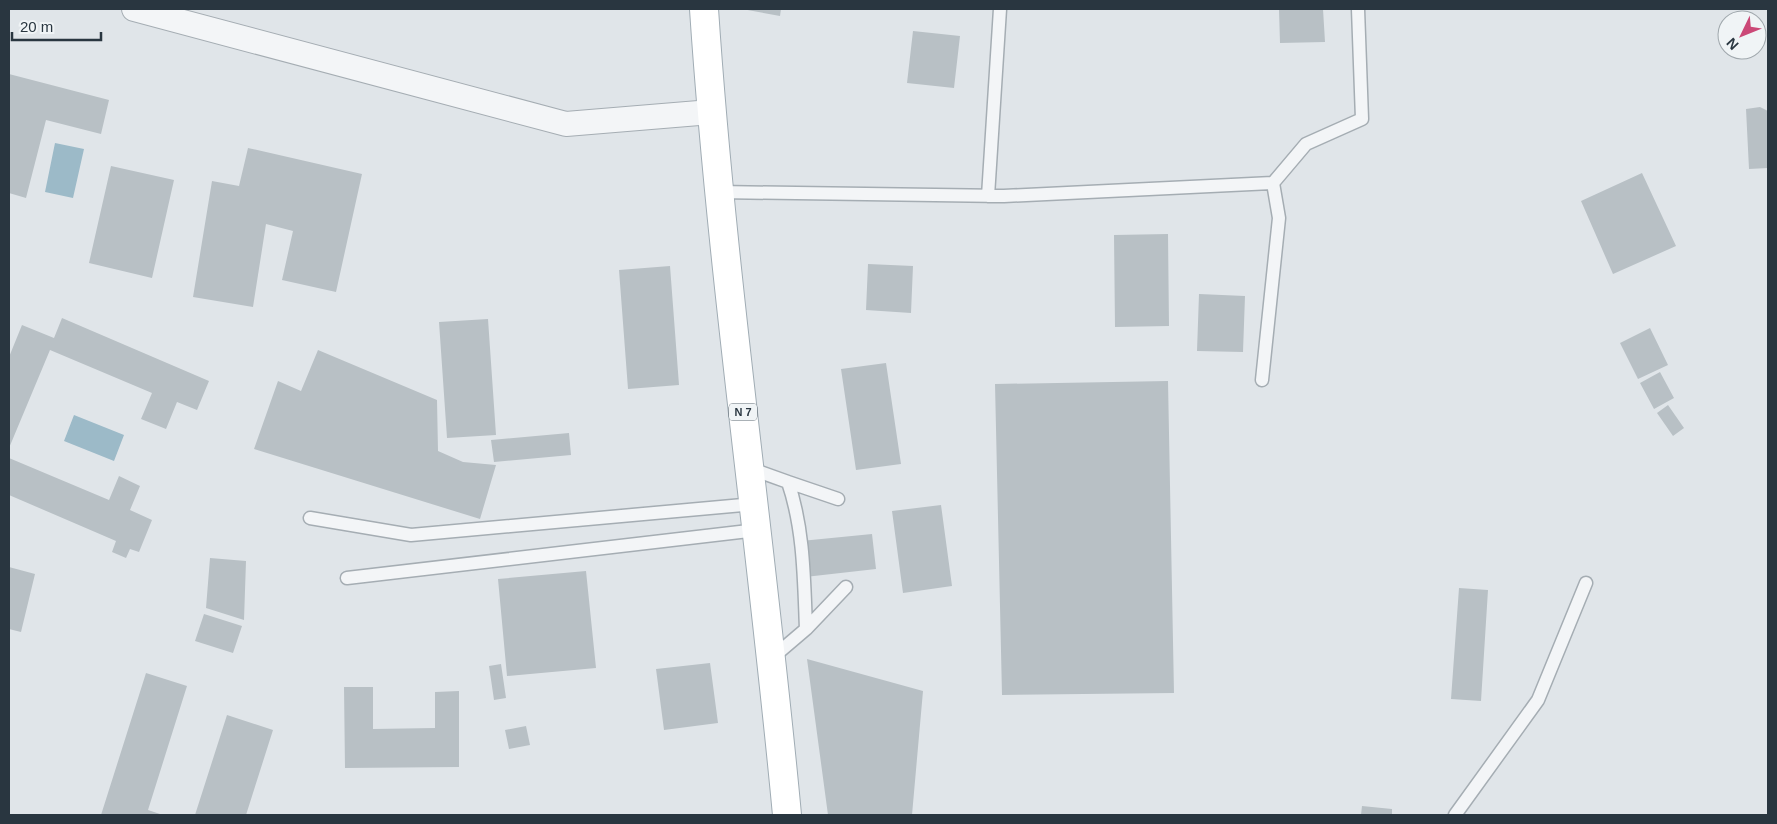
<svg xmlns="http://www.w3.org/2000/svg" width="1777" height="824" font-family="Arial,sans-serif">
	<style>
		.water { fill: #9cbac8 }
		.building { fill: #b8c0c5 }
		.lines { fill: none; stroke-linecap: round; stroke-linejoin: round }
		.lane-casing { stroke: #a5adb3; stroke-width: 15 }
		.street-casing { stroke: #a5adb3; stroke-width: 26 }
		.primary-casing { stroke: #a0acb4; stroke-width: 30 }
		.lane { stroke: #f3f5f7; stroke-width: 12 }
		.street { stroke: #f3f5f7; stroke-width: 24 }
		.primary { stroke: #fff; stroke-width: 28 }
		.labels { text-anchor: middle; stroke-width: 5; stroke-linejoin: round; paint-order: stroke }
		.shield { fill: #f0f4f6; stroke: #656f77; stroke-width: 1 }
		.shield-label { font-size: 11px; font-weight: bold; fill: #293640 }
	</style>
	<rect width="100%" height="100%" fill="#e0e5e9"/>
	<!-- water -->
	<path class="water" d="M55 143 84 149 73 198 45 192Z
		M74 415 124 435 114 461 64 441Z"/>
	<!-- building -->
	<path class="building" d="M742 9H781L780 16Z
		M1279 9H1323L1325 42 1280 43Z
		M913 31 960 36 954 88 907 83Z
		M9 74 109 100 101 134 46 120 26 198 9 193Z
		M1760 107 1768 111V168L1749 169 1746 109Z
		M248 148 362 174 336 292 282 280 293 231 266 224 253 307 193 297 212 181 239 186Z
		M111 166 174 180 152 278 89 263Z
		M1642 173 1676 246 1613 274 1581 201Z
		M1168 234 1169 326 1115 327 1114 235Z
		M868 264 913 266 911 313 866 310Z
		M670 266 679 385 628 389 619 270Z
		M1199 294 1245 296 1243 352 1197 351Z
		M62 318 209 381 197 410 177 402 166 429 141 419 152 393 50 350 9 448V357L22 325 54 338Z
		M488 319 496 435 447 438 439 322Z
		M1650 328 1668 365 1638 379 1620 343Z
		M318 350 437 400 438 451 463 462 496 465 480 519 254 449 278 381 301 391Z
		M886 363 901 464 856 470 841 369Z
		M1660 372 1674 398 1654 409 1640 383Z
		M1168 381 1174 693 1002 695 995 384Z
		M1668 405 1684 428 1673 436 1657 413Z
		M569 433 571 455 494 462 491 440Z
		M9 458 109 500 119 476 140 486 130 510 152 520 139 552 130 549 126 558 112 552 116 541 9 495Z
		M941 505 952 586 903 593 892 511Z
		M872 534 876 569 805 577 801 541Z
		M210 558 246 561 244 620 206 608Z
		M9 567 35 574 21 632 9 629Z
		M586 571 596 668 507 676 498 579Z
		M1459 588 1488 590 1481 701 1451 699Z
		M204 614 242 626 233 653 195 641Z
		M807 659 923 691 912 815H828Z
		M710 663 718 723 664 730 656 669Z
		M501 664 506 698 494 700 489 666Z
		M146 673 187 686 148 810 163 815H101Z
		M344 687H373V729L435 728V692L459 691V767L345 768Z
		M227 715 273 730 246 815H195Z
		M526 726 530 745 509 749 505 730Z
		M1362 806 1392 809V815H1361Z"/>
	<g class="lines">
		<!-- lane casing -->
		<g class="lane-casing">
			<path id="lane" d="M719 192 1004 196 1273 183 1306 144 1362 119 1358 9
				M988 196 1000 9
				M1262 380 1279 218 1273 183
				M749 468 788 482C804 529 804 579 806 629L772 658
				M788 482 838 499
				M310 518 411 535 754 504
				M347 578 757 530
				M806 629 846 587
				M1455 815 1538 700 1586 583"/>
		</g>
		<!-- street casing -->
		<g class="street-casing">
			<path id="street" d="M134 9 566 124 711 112"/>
		</g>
		<!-- primary casing -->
		<g class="primary-casing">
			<path id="primary" d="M704 9C722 278 762 546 787 815"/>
		</g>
		<!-- lane -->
		<use href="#lane" class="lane"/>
		<!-- street -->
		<use href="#street" class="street"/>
		<!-- primary -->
		<use href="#primary" class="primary"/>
	</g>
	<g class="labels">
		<!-- shield labels -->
		<rect class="shield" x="729" y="403.5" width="28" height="17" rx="4"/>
		<g class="shield-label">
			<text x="743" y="416">N 7</text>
		</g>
	</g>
	<!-- border -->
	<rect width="1777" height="824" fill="none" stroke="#293640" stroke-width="20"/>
	<!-- north arrow -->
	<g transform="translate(1742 35) rotate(227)"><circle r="24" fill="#f0f4f6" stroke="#a0a8ad"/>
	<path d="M0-4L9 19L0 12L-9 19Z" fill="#cb4877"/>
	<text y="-8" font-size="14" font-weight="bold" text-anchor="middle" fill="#293640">N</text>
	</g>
	<!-- scale -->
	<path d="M12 32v8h89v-8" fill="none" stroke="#293640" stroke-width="2.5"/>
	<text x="20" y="32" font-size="15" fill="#293640" stroke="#f0f4f6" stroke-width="4" paint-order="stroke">20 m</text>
</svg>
